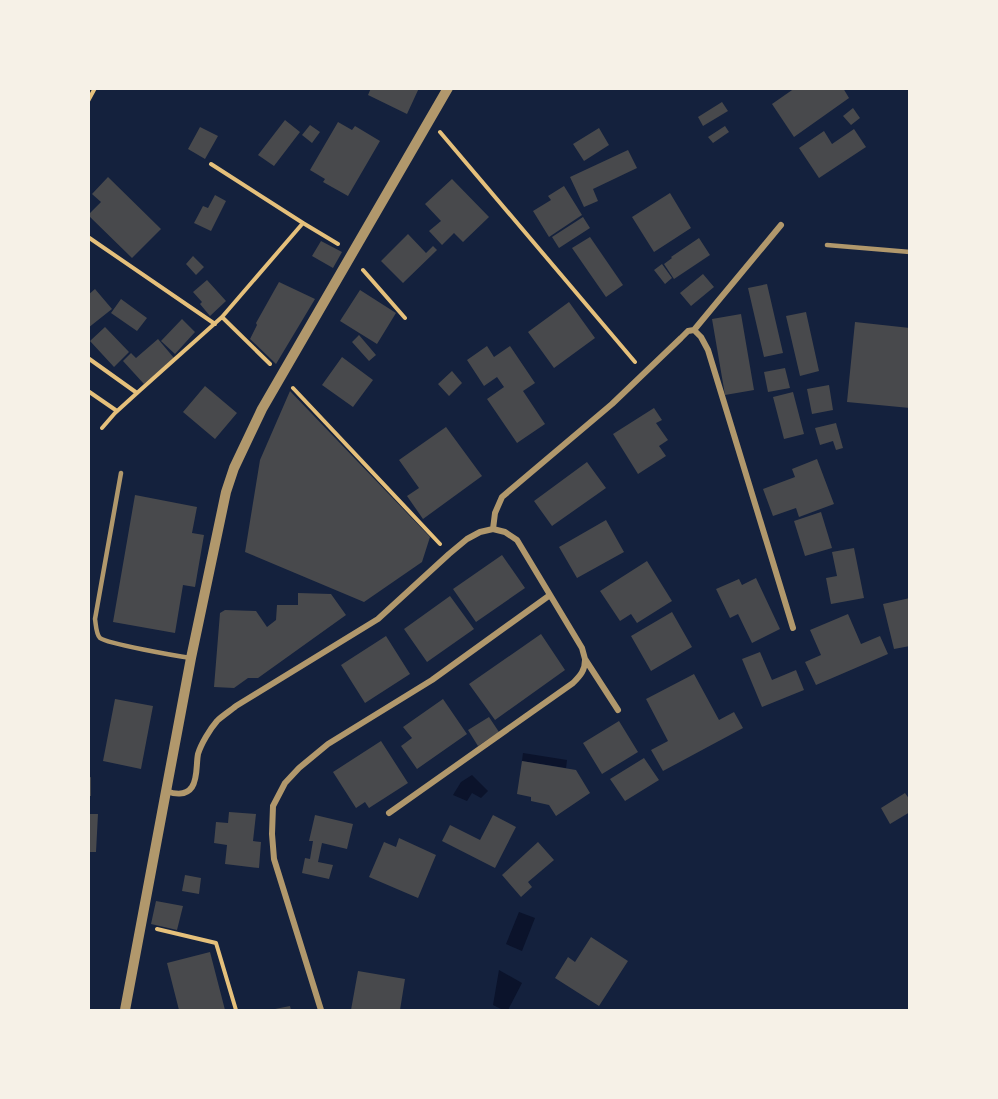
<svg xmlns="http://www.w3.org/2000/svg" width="998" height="1099" font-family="Raleway,sans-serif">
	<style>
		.water { fill: #0b132b }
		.building { fill: #48494c }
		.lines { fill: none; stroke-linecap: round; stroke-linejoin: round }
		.path { stroke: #e5c07b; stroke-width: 4 }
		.service { stroke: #b1986c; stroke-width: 4.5 }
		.minor { stroke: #b1986c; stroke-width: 6 }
		.tertiary { stroke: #b1986c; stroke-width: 10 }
	</style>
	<rect width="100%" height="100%" fill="#14213d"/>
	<!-- water -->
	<path class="water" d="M523 753 567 760 566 768 522 761Z
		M472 775 488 791 481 798 472 793 467 801 453 795 461 782Z
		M519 912 535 918 522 951 506 944Z
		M499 970 522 983 508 1010H503L493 1005Z"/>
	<!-- building -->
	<path class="building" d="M371 88H419L407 114 368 95Z
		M795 88H843L849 98 794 137 772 104Z
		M722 102 728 111 703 126 698 117Z
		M853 108 860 118 851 125 843 116Z
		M285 120 300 132 274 166 258 155Z
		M338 122 352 130 355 126 380 141 348 196 323 182 325 179 310 170Z
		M310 125 320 132 312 143 302 135Z
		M725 126 729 132 713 143 708 137Z
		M200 127 218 136 205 159 188 149Z
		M599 128 609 145 584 161 573 144Z
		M854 129 866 147 819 178 799 148 824 131 832 144Z
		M628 150 637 168 593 189 598 201 584 207 570 177Z
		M108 177 161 229 132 258 88 215 101 202 92 194Z
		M452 179 489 217 463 242 454 233 442 245 429 231 441 221 425 204Z
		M564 186 582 215 549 237 533 211 551 200 548 196Z
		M670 193 691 228 654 252 632 217Z
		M215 195 226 201 211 231 194 223 203 206 208 208Z
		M583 217 590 228 559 248 552 237Z
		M408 234 426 253 433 246 437 250 403 283 381 261Z
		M590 237 623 285 606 297 572 248Z
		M699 238 710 255 674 279 664 264 672 258 671 257Z
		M321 241 342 252 333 268 312 256Z
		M193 256 204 267 196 275 186 264Z
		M662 264 672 278 665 284 654 270Z
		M703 274 714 287 691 306 680 293Z
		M207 280 226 301 210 316 200 304 202 302 193 292Z
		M279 282 315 299 276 364 250 339 257 325 256 323Z
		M767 284 783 353 764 357 748 288Z
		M95 289 112 309 88 328V295Z
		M360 290 396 313 377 344 340 321Z
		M121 299 147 318 137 331 111 313Z
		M569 302 595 338 554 368 528 332Z
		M806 312 819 371 800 376 786 316Z
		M741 314 754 390 725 395 712 319Z
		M182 319 195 332 175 354 161 341Z
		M855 322 910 328V408L847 402Z
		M105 327 129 352 114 367 90 341Z
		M359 335 376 355 369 361 352 342Z
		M158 339 174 358 144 384 123 361 131 353 136 358Z
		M487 346 494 357 510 346 535 383 523 391 545 424 517 443 487 399 504 387 497 377 484 386 467 360Z
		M342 357 373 380 353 407 322 385Z
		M785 368 790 388 768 392 764 372Z
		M452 371 462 383 449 396 438 384Z
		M829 385 833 410 812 414 807 389Z
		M205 386 237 413 215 439 183 412Z
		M290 391 430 537 422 562 364 602 245 552 260 460Z
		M793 392 804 434 784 439 773 397Z
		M654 408 662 420 656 423 668 440 659 446 666 456 638 474 613 434Z
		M836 423 843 448 836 450 833 441 820 445 815 428Z
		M446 427 482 476 423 519 407 496 419 488 399 460Z
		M817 459 834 504 799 517 796 508 773 516 763 489 795 477 792 469Z
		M587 462 606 488 552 526 534 501Z
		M135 495 197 507 192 533 204 535 195 587 183 585 175 633 113 622Z
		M821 512 832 548 805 556 794 521Z
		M606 520 624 552 577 578 559 547Z
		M854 548 864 598 831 604 826 578 837 576 832 552Z
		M502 555 525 588 476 622 453 589Z
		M647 561 672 601 637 623 631 614 620 621 600 591Z
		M756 578 780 629 752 643 738 614 730 618 716 589 739 579 742 585Z
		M298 593 331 594 346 615 258 678H248L234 688 214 687 220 613 225 610 256 611 267 627 276 620 277 605H298Z
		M450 596 474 629 427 662 404 629Z
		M910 598V646L894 649 883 604Z
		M672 612 692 647 651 671 631 636Z
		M848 614 861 644 880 636 888 654 816 685 805 662 821 655 810 630Z
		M541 634 565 670 495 720 469 684Z
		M386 636 410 674 365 703 341 665Z
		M760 652 772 680 796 670 804 690 762 707 742 659Z
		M694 674 719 720 734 712 743 728 663 771 651 750 668 741 646 699Z
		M115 699 153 706 141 769 103 761Z
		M443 699 467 734 417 769 401 746 412 738 403 727Z
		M489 717 499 732 478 746 468 730Z
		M619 721 638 752 602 774 583 743Z
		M381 741 408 783 369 808 365 802 356 808 333 772Z
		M644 758 659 780 625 801 610 779Z
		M522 761 576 770 590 793 556 816 549 805 531 801V797L517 794Z
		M91 777V796H88V778Z
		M905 793 910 800V812L890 824 881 808Z
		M229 812 256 814 253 841 261 842 259 868 225 864 227 845 214 843 216 822 228 823Z
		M88 814H98L96 852H88Z
		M315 815 353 824 347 849 322 843 318 862 333 865 329 879 302 873 305 858 310 859 313 841H309Z
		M493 815 516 827 495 868 442 841 450 825 480 840Z
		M399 838 436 855 418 898 369 877 384 842 396 847Z
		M538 842 554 860 528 882 532 887 521 897 502 875Z
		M185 875 201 878 199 894 182 891Z
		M156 901 183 906 177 930 151 924Z
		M591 937 628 961 599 1006 555 978 568 957 575 962Z
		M210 952 225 1010H179L167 963Z
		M358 971 405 979 400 1010H351Z
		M290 1006 291 1010H275V1009Z"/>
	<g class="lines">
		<!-- path -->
		<path class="path" d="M88 101 95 88
			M440 132 635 362
			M211 164 303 223
			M88 237 215 324
			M363 270 405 318
			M222 317 270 364
			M88 358 137 393
			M293 388 440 544
			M88 391 117 411
			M102 428 115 413 137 393 222 317 303 223 338 244
			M157 929 216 943 236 1010"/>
		<!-- service -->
		<path class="service" d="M827 245 910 252
			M121 473 95 619C96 625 96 634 100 638 108 644 177 656 191 658"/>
		<!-- minor -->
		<path class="minor" d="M694 330 701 337 708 350 793 628
			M493 529 495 513 502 497 612 404 681 338 688 331 694 330 781 225
			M166 791C174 794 186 796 192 787 198 778 196 764 198 754 201 744 210 729 217 721 222 716 230 711 236 706L378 619 449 554 467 539 480 532 493 529 505 532 517 540 582 648 585 659 618 710
			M389 813 573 683C581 675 585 670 585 660
			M321 1010 274 859 272 834 273 806 285 783 299 768 328 744 432 680 550 595"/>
		<!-- tertiary -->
		<path class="tertiary" d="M125 1010 191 658 226 492 234 468 262 409 448 88"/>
	</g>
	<!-- border -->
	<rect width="998" height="1099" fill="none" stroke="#f6f1e7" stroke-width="180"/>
</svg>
